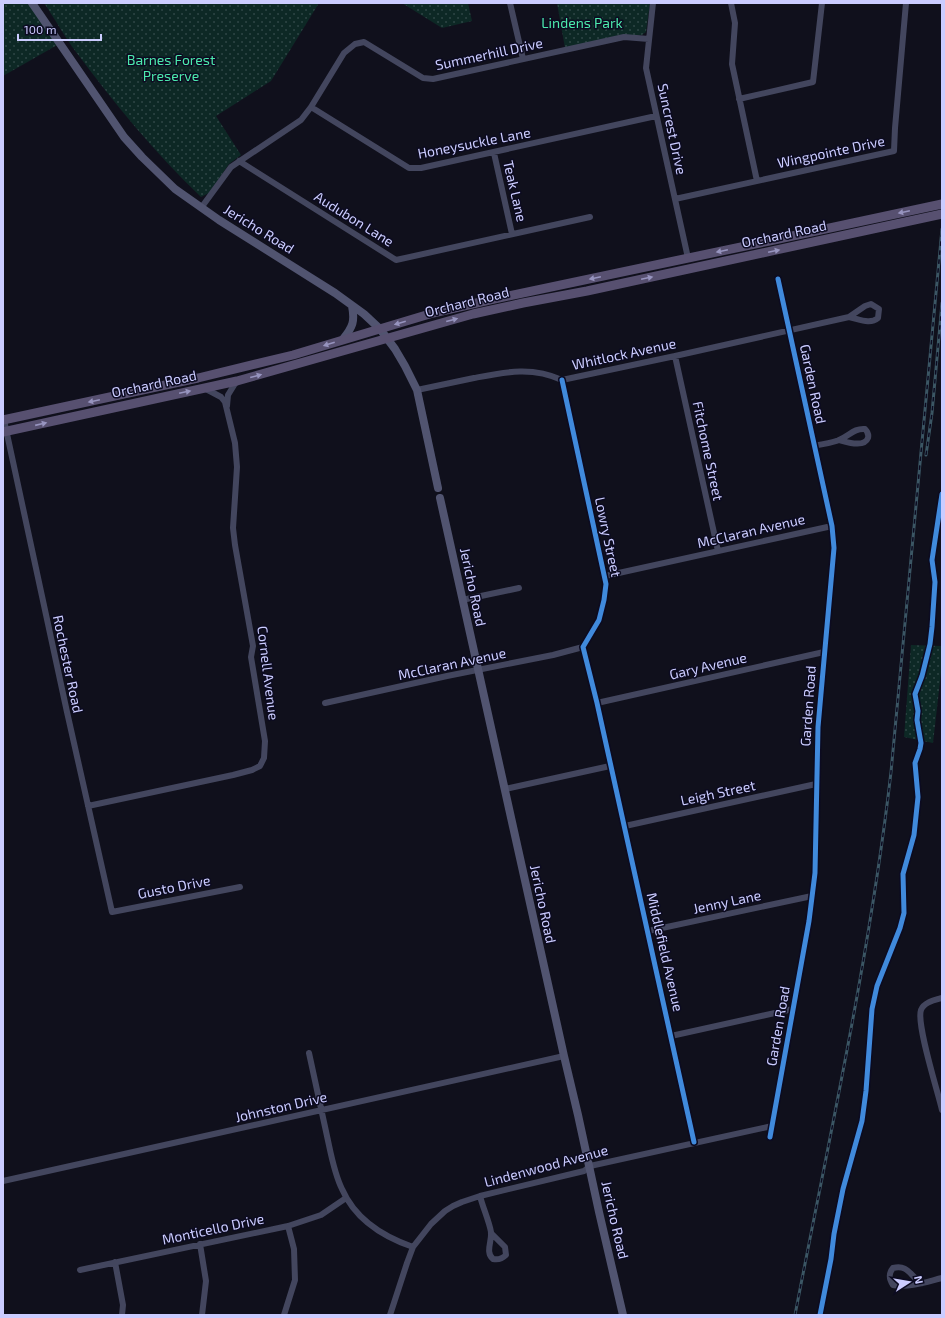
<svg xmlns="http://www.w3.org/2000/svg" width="945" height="1318" font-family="'Exo 2',sans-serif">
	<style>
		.park { fill: url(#park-dots) }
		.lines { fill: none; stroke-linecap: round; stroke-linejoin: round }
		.minor { stroke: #43465e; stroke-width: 6 }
		.secondary { stroke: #515470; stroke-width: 8 }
		.primary { stroke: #575070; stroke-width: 9 }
		.rail-casing { stroke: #3b5664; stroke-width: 3 }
		.rail { stroke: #0c0b21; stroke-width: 1.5; stroke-dasharray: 4.5; stroke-linecap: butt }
		.cycleway-casing { stroke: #0c0b21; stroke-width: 8 }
		.cycleway { stroke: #408adc; stroke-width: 5 }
		.oneway { fill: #9794bf }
		.labels { text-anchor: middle; stroke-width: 3; stroke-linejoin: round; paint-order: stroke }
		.park-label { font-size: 14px; fill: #4ceaad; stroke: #0c0b21 }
		.street-label { font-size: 14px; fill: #cbccff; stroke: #0c0b21 }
	</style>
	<defs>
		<pattern id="park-dots" width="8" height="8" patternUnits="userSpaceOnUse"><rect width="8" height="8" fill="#0d2825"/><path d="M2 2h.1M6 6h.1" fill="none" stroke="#2f4646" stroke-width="1.8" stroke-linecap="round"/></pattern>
	</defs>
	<rect width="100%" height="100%" fill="#10101c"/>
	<!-- park -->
	<path class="park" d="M3 3H32L59 44 3 76Z
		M44 3H319L271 81 216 116 241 155 229 164 209 193 201 197C155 153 114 103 76 52 64 36 55 19 44 3Z
		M402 3H468L472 21 442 28Z
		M557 3H650L646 32 642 35H622L565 48Z
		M911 645 942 646V664L933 743 904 737Z"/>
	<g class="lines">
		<!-- minor -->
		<path class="minor" d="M510 3 523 59
			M653 3 646 68 688 258
			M731 3 735 23 732 64 757 181
			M739 99 813 82 822 3
			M311 107 409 168H421L656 116
			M494 153 512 234
			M239 161 396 260 590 217
			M675 199 894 151 895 128 906 3
			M201 208 231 167 301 120 311 107 344 53 355 44 364 42 423 78 433 79 624 37 649 39
			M675 356 718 551
			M562 380 606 584 604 600 599 620 583 647 597 703 694 1142
			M417 390C436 386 455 382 474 378 505 372 532 366 562 380L675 356 849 317C859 319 870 325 878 318L879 309 871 304 865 306 849 317
			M227 406 228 395 236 382
			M4 420 67 712 112 912 240 887
			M814 446C822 444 832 443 839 440 849 436 854 428 865 429 868 432 869 434 868 438 864 448 847 442 839 440
			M605 576 832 526
			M462 600 519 588
			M325 703 447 676 553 655 583 647
			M597 703 824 652
			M505 789 610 766
			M88 806 233 775 252 770 260 766 264 758 265 741 251 657 253 646 235 545 233 528 237 467 235 443 225 402 221 397 204 388
			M625 826 816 784
			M648 931 812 896
			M942 998C935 1000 924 1002 921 1010 916 1024 938 1092 942 1110
			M671 1036 793 1009
			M309 1053C315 1081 321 1109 327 1136 331 1154 334 1173 342 1189 355 1219 384 1237 413 1247
			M770 1137 809 921 815 873 818 727 834 548 832 526 778 279
			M3 1181 564 1056
			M480 1196C483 1208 489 1221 491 1232 492 1242 485 1252 493 1259 498 1260 502 1259 506 1255L505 1247 491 1233
			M200 1244 206 1281 202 1315
			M115 1262 123 1305 122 1315
			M80 1270 288 1226 321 1215 346 1198
			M922 1283C910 1277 909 1264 893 1268 888 1274 889 1279 893 1285 909 1288 926 1282 942 1278
			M284 1315 295 1280 294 1249 288 1226
			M390 1315 407 1263 413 1247 431 1224 445 1211 453 1206 462 1202 480 1196 584 1171 590 1166 772 1126"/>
		<!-- secondary -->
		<path class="secondary" d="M32 3 124 137 142 157 175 189 219 220 335 293 364 314 380 329 395 349 405 366 417 390 438 488
			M343 339C353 327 355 321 352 306
			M440 498 564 1056 578 1115 599 1212 623 1315"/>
		<!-- primary -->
		<path class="primary" d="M3 420 198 378 293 355 433 313 494 299 769 241 942 204
			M3 432 237 381 473 314 523 303 587 291 942 214"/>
		<!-- rail casing -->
		<g class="rail-casing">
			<path id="rail" d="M926 455 932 413 942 303
				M795 1315C830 1134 870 954 891 772L942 229"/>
		</g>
		<!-- rail -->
		<use href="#rail" class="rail"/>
		<!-- cycleway casing -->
		<g class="cycleway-casing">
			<path id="cycleway" d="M562 380 606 584 604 600 599 620 583 647 597 703 694 1142
				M770 1137 809 921 815 873 818 727 834 548 832 526 778 279
				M820 1315 831 1259 834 1234 843 1189 862 1121 866 1091 872 1009 877 986 900 928 904 913 903 874 914 835 918 797 915 763 920 749 921 743 917 720 918 711 915 694 922 676 930 644 932 627 935 582 932 560 942 494"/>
		</g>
		<!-- cycleway -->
		<use href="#cycleway" class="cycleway"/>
	</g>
	<!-- one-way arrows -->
	<defs><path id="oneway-solid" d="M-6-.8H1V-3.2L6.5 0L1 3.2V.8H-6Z"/></defs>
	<g class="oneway">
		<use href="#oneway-solid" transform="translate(904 212) rotate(168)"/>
		<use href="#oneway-solid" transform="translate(722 251) rotate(168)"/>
		<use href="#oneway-solid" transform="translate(774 251) rotate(-12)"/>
		<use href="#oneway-solid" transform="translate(595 278) rotate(168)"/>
		<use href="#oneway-solid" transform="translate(647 278) rotate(-12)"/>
		<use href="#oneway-solid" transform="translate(452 320) rotate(-15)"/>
		<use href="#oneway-solid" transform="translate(400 323) rotate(164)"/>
		<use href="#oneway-solid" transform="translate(329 344) rotate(163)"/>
		<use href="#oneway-solid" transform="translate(256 376) rotate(-15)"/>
		<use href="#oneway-solid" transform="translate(185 392) rotate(-12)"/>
		<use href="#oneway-solid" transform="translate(94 401) rotate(168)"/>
		<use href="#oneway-solid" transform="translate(41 424) rotate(-13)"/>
	</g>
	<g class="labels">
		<!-- park labels -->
		<g class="park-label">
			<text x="582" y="28">Lindens Park</text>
			<text x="171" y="65">Barnes Forest<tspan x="171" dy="16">Preserve</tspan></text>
		</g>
		<!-- street labels -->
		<g class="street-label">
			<text transform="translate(489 54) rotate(-12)" y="5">Summerhill Drive</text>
			<text transform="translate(672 129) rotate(78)" y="5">Suncrest Drive</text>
			<text transform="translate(474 143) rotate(-11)" y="5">Honeysuckle Lane</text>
			<text transform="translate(831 152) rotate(-12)" y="5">Wingpointe Drive</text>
			<text transform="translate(515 191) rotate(77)" y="5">Teak Lane</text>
			<text transform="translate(354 219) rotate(32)" y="5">Audubon Lane</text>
			<text transform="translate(259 229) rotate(32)" y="5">Jericho Road</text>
			<text transform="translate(784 234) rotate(-12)" y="5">Orchard Road</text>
			<text transform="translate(467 302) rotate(-14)" y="5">Orchard Road</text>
			<text transform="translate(624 354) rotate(-12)" y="5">Whitlock Avenue</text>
			<text transform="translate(154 384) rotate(-12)" y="5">Orchard Road</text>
			<text transform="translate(813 384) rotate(78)" y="5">Garden Road</text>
			<text transform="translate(708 451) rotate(78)" y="5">Fitchome Street</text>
			<text transform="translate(751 531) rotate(-13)" y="5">McClaran Avenue</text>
			<text transform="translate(608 537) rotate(78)" y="5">Lowry Street</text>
			<text transform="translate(473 587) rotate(78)" y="5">Jericho Road</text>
			<text transform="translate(68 664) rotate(78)" y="5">Rochester Road</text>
			<text transform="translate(452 664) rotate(-12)" y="5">McClaran Avenue</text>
			<text transform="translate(708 666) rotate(-13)" y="5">Gary Avenue</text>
			<text transform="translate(268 673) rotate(83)" y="5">Cornell Avenue</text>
			<text transform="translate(808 706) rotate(-86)" y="5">Garden Road</text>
			<text transform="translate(718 793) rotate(-12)" y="5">Leigh Street</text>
			<text transform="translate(174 887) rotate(-11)" y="5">Gusto Drive</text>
			<text transform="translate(727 902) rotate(-12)" y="5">Jenny Lane</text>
			<text transform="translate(543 904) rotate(78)" y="5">Jericho Road</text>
			<text transform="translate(665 952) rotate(77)" y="5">Middlefield Avenue</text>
			<text transform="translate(778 1026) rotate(-80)" y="5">Garden Road</text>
			<text transform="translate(281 1107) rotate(-13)" y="5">Johnston Drive</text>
			<text transform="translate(546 1166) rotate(-15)" y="5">Lindenwood Avenue</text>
			<text transform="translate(615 1220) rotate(77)" y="5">Jericho Road</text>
			<text transform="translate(213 1229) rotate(-12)" y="5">Monticello Drive</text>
		</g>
	</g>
	<!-- border -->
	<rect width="945" height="1318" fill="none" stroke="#cbccff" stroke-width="8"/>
	<!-- north arrow -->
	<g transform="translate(909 1282) rotate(78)" stroke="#0c0b21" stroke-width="3" paint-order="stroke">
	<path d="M0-3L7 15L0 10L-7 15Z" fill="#cbccff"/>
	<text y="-6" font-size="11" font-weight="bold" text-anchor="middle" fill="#cbccff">N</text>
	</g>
	<!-- scale -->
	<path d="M18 34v6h83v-6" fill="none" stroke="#cbccff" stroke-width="2"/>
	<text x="24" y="34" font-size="12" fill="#cbccff" stroke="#0c0b21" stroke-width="3" paint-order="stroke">100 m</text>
</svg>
